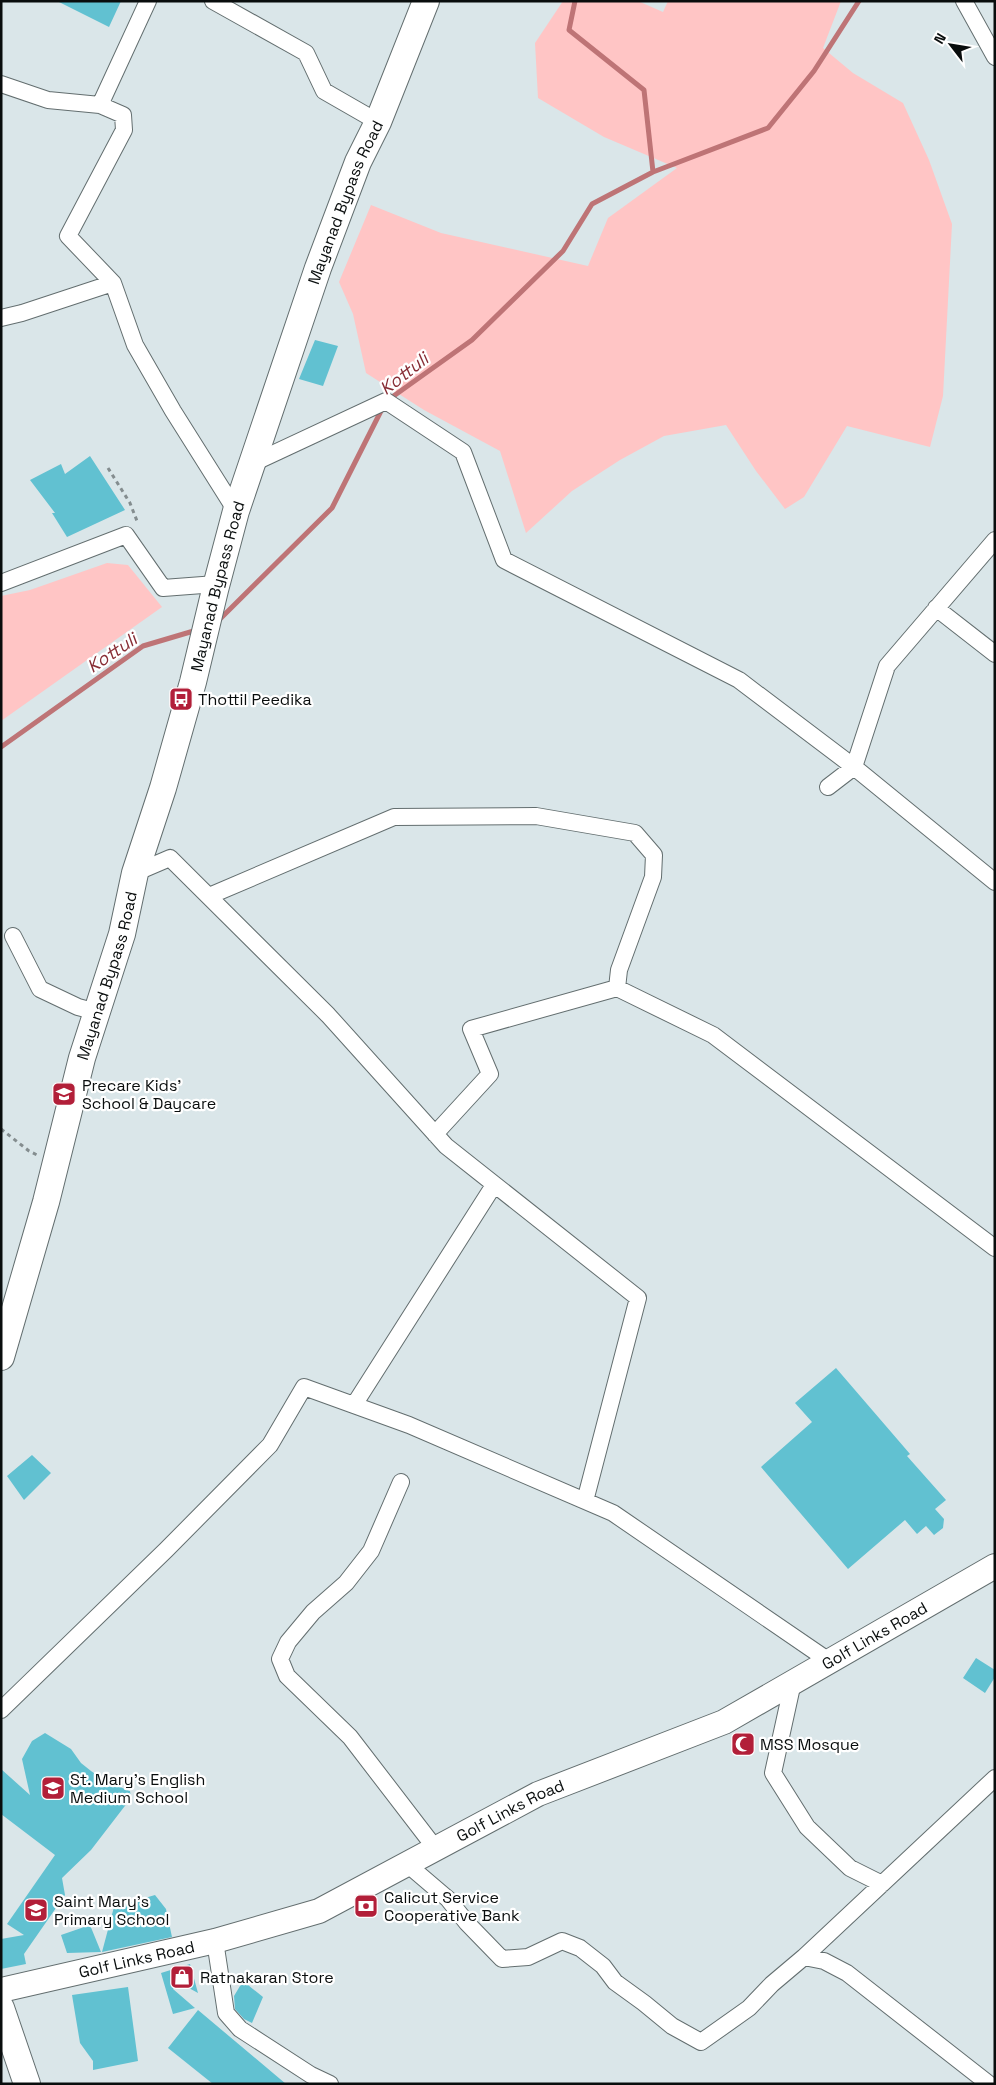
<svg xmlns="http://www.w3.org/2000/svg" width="996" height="2085" font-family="'Space Grotesk',sans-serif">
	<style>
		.green { fill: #ffc5c5 }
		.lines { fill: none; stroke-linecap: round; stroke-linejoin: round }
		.stream { stroke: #be7476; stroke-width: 5 }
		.building { fill: #61c1d1 }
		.minor-casing { stroke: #636e6f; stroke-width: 18 }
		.secondary-casing { stroke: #636e6f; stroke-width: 26 }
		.primary-casing { stroke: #636e6f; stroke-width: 28 }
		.path { stroke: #848d8f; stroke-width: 3; stroke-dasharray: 4 4; stroke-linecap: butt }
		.minor { stroke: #fff; stroke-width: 16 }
		.secondary { stroke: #fff; stroke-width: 24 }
		.primary { stroke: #fff; stroke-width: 26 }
		.labels { text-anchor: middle; stroke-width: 4.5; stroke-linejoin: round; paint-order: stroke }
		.street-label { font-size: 16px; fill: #090d0d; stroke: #fff }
		.poi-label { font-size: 16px; fill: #090d0d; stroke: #fff; text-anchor: start }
		.water-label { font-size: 18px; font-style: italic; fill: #872d35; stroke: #fff }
	</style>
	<rect width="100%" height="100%" fill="#dae6e9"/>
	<!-- green -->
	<path class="green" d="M563 1H638L663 12 668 1H841L823 48 853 73 903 103 929 160 952 224 943 396 930 447 847 426 804 497 785 509 756 471 726 425 664 436 620 460 572 491 526 533 500 451 424 410 366 373 353 314 339 282 371 205 441 233 588 266 608 218 677 168 604 137 538 98 535 43Z
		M107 563 128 565 162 607 1 721V596L30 590Z"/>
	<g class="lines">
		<!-- stream -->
		<path class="stream" d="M653 172 768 128 814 71 859 1
			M388 400 472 340 563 251 592 204 653 172 644 90 569 30 575 1
			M218 621 332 508 383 407
			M1 747 143 646 197 630"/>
	</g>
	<!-- building -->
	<path class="building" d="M57 1H121L109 27Z
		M315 340 338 346 323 386 299 379Z
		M90 456 125 510 67 537 52 513H55L30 480 61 464 65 474Z
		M836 1368 910 1454 907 1456 946 1500 935 1509 944 1519 943 1528 934 1535 926 1526 917 1534 905 1520 848 1569 761 1467 812 1422 795 1403Z
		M32 1455 51 1473 24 1500 7 1476Z
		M976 1658 995 1670V1677L985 1693 963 1678Z
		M45 1733 71 1749 81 1763 91 1771 107 1782 130 1791 131 1798 91 1850 62 1878 65 1895 24 1954 26 1964 1 1969V1939L24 1935 7 1924 55 1855 1 1814V1769L30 1795 22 1759 32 1741Z
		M155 1895 166 1909 172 1937 102 1952 114 1907Z
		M90 1925 101 1952 67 1953 61 1935Z
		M190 1964 198 1993 178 1982 173 1989 195 2008 173 2014 161 1973Z
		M243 1981 263 1997 252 2023 244 2019 235 2009 234 1996Z
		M128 1987 138 2061 93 2070V2061L80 2043 72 1995Z
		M198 2010 286 2084H213L168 2048Z"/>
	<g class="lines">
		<!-- minor casing -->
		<g class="minor-casing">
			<path id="minor" d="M213 1 306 53 324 91 378 122
				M964 1 995 57
				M1 84 48 100 100 105 123 115 124 130 68 236 113 283 135 345 173 411 236 511
				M100 105 148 1
				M1 318 22 313 113 283
				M251 464 386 401 463 452 504 560 739 680 854 767 995 882
				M1 583 126 535 163 588 216 584
				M936 608 995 654
				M828 787 854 767 887 666 995 540
				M135 873 170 858 328 1015 446 1146 638 1298 585 1501
				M209 896 394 817 536 816 635 833 654 855 653 877 619 970 617 988 713 1035 995 1248
				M13 936 40 989 78 1007 97 1012
				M435 1134 490 1074 471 1029 617 988
				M354 1405 494 1185
				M401 1482 371 1551 346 1583 313 1612 288 1642 280 1659 287 1676 350 1737 436 1849
				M793 1682 773 1773 807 1827 850 1868 882 1884
				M1 1710 166 1550 270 1445 304 1387 409 1425 613 1513 829 1661
				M407 1864 448 1899 467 1923 502 1959 528 1957 562 1941 580 1948 603 1966 615 1982 644 2003 672 2026 701 2042 749 2008 772 1984 804 1957 824 1961 847 1973 989 2084
				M215 1941 226 2013 240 2029 311 2075 330 2084
				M804 1957 995 1778"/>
		</g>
		<!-- secondary casing -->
		<g class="secondary-casing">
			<g id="secondary">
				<path id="s1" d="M1 1990 215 1941 319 1911 538 1794 724 1722 995 1566"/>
			</g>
		</g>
		<!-- primary casing -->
		<g class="primary-casing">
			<g id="primary">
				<path id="s2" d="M1 1357 46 1202 82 1058 122 934 135 873 163 788 193 682 215 590 236 511 318 268 358 162 378 122 426 1"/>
				<path d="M1 2008 27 2084"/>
			</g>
		</g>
		<!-- path -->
		<path class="path" d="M108 468 130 503 137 521 135 523
			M1 1129 29 1151 37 1155"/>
		<!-- minor -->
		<use href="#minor" class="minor"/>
		<!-- secondary -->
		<use href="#secondary" class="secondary"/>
		<!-- primary -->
		<use href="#primary" class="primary"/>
	</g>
	<!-- icons -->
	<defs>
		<g id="bus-square" transform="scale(1.25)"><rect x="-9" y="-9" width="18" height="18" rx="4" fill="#b21f39" stroke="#fff"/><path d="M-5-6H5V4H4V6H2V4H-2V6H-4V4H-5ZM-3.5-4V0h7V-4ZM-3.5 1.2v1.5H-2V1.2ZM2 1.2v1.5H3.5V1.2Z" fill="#fff"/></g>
		<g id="school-square" transform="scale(1.25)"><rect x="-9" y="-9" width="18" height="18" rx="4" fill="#b21f39" stroke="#fff"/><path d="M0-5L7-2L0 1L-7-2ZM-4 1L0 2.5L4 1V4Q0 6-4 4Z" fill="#fff"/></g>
		<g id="mosque-square" transform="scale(1.25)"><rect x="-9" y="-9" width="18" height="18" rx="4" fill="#b21f39" stroke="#fff"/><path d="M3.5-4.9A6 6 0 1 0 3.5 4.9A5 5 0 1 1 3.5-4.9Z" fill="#fff"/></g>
		<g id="bank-square" transform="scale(1.25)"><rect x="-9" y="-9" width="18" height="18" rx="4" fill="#b21f39" stroke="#fff"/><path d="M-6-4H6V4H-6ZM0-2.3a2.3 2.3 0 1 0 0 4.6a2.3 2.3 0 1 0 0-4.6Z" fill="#fff"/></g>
		<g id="shop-square" transform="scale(1.25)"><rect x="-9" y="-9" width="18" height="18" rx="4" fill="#b21f39" stroke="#fff"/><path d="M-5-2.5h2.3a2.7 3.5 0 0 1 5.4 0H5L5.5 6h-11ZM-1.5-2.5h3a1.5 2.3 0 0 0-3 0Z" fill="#fff"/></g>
	</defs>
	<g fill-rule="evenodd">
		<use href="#bus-square" x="181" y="699"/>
		<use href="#school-square" x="64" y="1094"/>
		<use href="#mosque-square" x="743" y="1744"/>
		<use href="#school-square" x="53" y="1788"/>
		<use href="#bank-square" x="366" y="1906"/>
		<use href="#school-square" x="36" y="1910"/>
		<use href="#shop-square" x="182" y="1977"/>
	</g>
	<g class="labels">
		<!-- street labels -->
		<g class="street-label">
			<text dy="6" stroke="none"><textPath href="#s2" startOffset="1206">Mayanad Bypass Road</textPath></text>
			<text dy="6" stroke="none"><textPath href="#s2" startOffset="801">Mayanad Bypass Road</textPath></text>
			<text dy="6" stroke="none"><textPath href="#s2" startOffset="396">Mayanad Bypass Road</textPath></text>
			<text dy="6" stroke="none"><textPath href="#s1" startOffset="949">Golf Links Road</textPath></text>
			<text dy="6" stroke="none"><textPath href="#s1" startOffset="544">Golf Links Road</textPath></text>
			<text dy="6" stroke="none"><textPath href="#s1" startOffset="139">Golf Links Road</textPath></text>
		</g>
		<!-- poi labels -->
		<g class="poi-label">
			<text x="198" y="705">Thottil Peedika</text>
			<text x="82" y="1091">Precare Kids'<tspan x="82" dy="18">School &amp; Daycare</tspan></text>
			<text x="760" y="1750">MSS Mosque</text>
			<text x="70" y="1785">St. Mary's English<tspan x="70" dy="18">Medium School</tspan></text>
			<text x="384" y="1903">Calicut Service<tspan x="384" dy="18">Cooperative Bank</tspan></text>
			<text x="54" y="1907">Saint Mary's<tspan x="54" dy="18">Primary School</tspan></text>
			<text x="200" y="1983">Ratnakaran Store</text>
		</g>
		<!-- water labels -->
		<g class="water-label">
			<text transform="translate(404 374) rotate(-38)" y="6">Kottuli</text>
			<text transform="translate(112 653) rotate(-34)" y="6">Kottuli</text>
		</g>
	</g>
	<!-- border -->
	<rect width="996" height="2085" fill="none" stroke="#090d0d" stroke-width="5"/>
	<!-- north arrow -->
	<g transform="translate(951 45) rotate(301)" stroke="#ffffff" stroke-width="4" paint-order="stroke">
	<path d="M0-4L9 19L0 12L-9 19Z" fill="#090d0d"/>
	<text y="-8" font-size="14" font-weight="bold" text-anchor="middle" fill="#090d0d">N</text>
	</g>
</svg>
